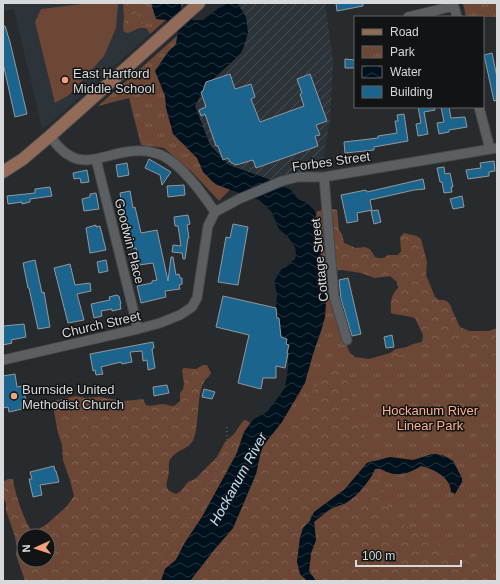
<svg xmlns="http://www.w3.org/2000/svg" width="500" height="584" font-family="Helvetica,sans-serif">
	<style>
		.built { fill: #2c343a }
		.industrial { fill: url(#industrial-furrows) }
		.grass { fill: #6c4735 }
		.forest { fill: url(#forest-crowns); fill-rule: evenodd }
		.park { fill: url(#park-tufts) }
		.water { fill: url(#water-waves) }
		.building { fill: #1b648d; stroke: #94989b }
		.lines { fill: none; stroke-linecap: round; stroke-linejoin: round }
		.minor-casing { stroke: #444648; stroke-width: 11 }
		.major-casing { stroke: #444648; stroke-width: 14 }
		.path { stroke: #5e6163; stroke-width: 1.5; stroke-dasharray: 1 3; stroke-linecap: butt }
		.minor { stroke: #5b5f61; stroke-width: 9 }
		.major { stroke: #916b57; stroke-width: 12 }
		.poi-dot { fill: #f1a27b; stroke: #121314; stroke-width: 1.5 }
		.labels { text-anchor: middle; stroke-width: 3; stroke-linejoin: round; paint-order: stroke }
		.poi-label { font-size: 13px; fill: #d7d9db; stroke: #121314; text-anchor: start }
		.street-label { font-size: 13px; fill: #d7d9db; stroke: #121314 }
		.park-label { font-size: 13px; fill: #fcb28d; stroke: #121314 }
		.water-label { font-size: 14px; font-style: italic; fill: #c0e3fc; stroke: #121314 }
	</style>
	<defs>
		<pattern id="industrial-furrows" width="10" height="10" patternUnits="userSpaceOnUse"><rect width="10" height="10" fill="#2c343a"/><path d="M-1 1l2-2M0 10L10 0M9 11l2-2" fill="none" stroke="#4a5156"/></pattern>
		<pattern id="forest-crowns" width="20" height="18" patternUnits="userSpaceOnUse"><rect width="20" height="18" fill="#6c4735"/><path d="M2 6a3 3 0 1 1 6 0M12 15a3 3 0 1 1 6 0" fill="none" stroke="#806152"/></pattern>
		<pattern id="park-tufts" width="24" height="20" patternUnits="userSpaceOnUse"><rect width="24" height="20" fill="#6c4735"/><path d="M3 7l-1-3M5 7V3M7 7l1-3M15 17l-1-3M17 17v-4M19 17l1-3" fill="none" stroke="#806152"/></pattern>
		<pattern id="water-waves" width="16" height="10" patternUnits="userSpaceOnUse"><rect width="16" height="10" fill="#00111e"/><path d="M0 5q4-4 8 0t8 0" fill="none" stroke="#24333e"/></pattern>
	</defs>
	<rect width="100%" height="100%" fill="#282b2d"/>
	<!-- built -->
	<path class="built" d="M3 3H132L135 11 150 34 47 126 42 129 14 9 3 12Z"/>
	<!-- industrial -->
	<path class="industrial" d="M243 3H325L333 62 330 121 321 168 280 176 271 180 229 165 210 145 195 106 202 95 201 92 206 82 212 80 233 61 241 53 244 47 248 33 246 17 239 5Z"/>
	<!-- grass -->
	<path class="grass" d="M90 3H118L116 28 104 56 69 95 55 103 35 22 41 9Z"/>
	<!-- forest -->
	<path class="forest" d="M123 3H151L149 28H139L128 33 124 32 123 27 124 18Z
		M334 209 337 210 339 230 342 234 344 243 356 248 365 247 370 249 375 257 379 258H384L388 255H398L401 251 400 237 404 233 417 236 421 239 427 262 426 275 435 297 439 300H444L448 302 451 306 452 310 460 327 469 331H489L497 328V581H316L309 571 311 553 316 540 314 522 333 507 344 503 371 477 375 469 380 468 381 459 372 461 367 463 345 489 311 516 310 521 303 528 300 538 297 562 307 581H190L214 550 233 528 256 474 260 455 263 446 282 422 325 281 321 262 320 240 317 226 316 214 318 211ZM342 270 361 273 375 278 390 276 397 282 398 288C391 295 390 303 391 313L393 314C401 315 408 316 415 318L423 335 422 342 413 344 407 347 396 349 390 353 369 359 355 357 350 353 339 329 333 300V271Z
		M203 365H207L211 373C210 376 207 378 205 380 196 394 200 421 194 438 190 450 176 449 170 460 168 463 169 469 169 472 167 484 162 489 176 494L180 492 188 482 195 479 217 457 225 442 234 434 243 421 246 420 250 423 244 432 237 453 202 517 184 544 176 560 165 569 161 581H25L16 555 17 548 15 537 6 510V503L3 497V482L8 479H13C14 490 25 525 33 532L46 525 67 506 74 496 70 480 63 460 62 445 58 433 53 406V401L76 396 85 398 99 397 124 401 143 399 146 405C153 407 158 404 164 404 168 405 170 406 174 406L180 401V393L183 389 184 384 182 370 184 368 196 369ZM24 536H48V560H24Z"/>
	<!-- park -->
	<path class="park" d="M132 3H185L150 34 135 11Z
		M463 3H497V17H466Z
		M186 28 184 119 239 180 219 201 193 173 164 148 141 145 129 98 98 106Z
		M324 263 338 332 350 361H374L420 351V347L478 354 497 358V579L392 518 343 368 329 370 273 443 259 437 283 407Z"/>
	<!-- water -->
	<path class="water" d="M151 3H181V8L193 20H203L225 3H237L246 17 248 33 244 46 241 53 233 61 212 80 206 82C203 91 199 98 195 106L210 145 229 165 271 180 291 190 298 199 307 203 314 210 316 214 317 226 320 240 321 262 325 281 326 303 325 317 321 331 313 354 305 383 282 422 263 446 260 455 256 474 233 528 214 550 190 581H161L165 569 176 560 184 544 202 517 237 453 244 432 254 419 267 412 285 388 288 368V360L289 353H287L289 345 286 344 287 339 281 337 279 318H277L276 304 277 295 275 285V280L281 270 295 259 296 254 295 247 288 237 279 229 271 211 259 200 217 185 213 182 203 172 197 158 173 134 166 108 165 96 155 71 168 52 176 44 178 31 166 20 156 19Z
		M432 454H436L445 456 453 461 462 478V482L455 494 451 492C451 477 433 469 421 466 410 473 399 477 387 472 382 470 381 468 375 469 370 481 356 498 344 504 339 506 333 507 329 510 324 513 319 518 314 522L316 540 311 553 309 571 316 581H307L300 574 297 562 300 538 303 528 310 521 314 512 345 489 367 463 390 457 413 460Z"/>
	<!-- building -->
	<path class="building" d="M336 3H363V6L337 11Z
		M3 26H5L10 42 27 114 15 117 3 63Z
		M492 53 497 77V100L494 101 484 55Z
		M345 59 355 60V68H345Z
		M230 74 235 89 251 84 255 97 251 99 260 122 304 106 300 94 302 93 297 79 310 74 327 121 316 125 320 135 315 136 318 146 256 168 253 160 236 165 230 162 228 158 223 160 218 146H216L205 114 201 116 199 110 206 107 201 92 203 91 206 82Z
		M418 107H434L435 110 424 112 428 134 418 136 416 124 421 123Z
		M441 107H449L451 118 465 117 467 127 449 130V132L439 134 437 123 444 122Z
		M404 114 408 141 374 147V150L345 153 344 142 378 138V136L397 133 395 121H398L397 115Z
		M149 159 171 172 162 185 160 175 145 168Z
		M494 161 495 171 489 172V176L468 179 466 170 481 168 480 163Z
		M127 163 129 175 118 177 116 165Z
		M444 167 445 174 450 173 453 187H451L452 192 444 193 442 182H440L437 168Z
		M87 170 89 182 81 183 80 178 74 179 73 173Z
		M423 179 425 189 414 190 370 200 372 210 357 213 358 221 347 223 341 195 366 190 367 192Z
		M184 185 185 195 168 197 167 186Z
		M50 187 52 196 30 199V202L22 204V202L8 204 7 196 35 193V189Z
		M130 191 133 208 135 207 141 233 157 230 168 281 171 257H173L176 275 179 274 180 278H182V284L179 285 180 289 165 291 166 297 141 303 137 286 152 283V281L157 280 153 263 139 265 136 248 130 249 128 240H131L126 217 124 218 120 193Z
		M96 193 99 209 84 211 82 199 90 197V194Z
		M462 196 464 207 453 209 450 199Z
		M378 210 381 222 374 224 371 211Z
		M188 215 190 224 187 225 189 238H188L185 259H183L182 253 172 252 173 245 181 246 178 226H175L174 217Z
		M233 224 248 227 238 285 218 282 226 237 230 238Z
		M96 225V227L100 226 106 250 90 253 86 228Z
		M35 260 42 293 44 292 50 327 38 329 29 288H28L23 263Z
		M106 260 108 271 99 273 97 262Z
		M70 264 75 285 90 283 91 291 77 294 84 320 68 323 54 268Z
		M348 278 361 334 352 336 341 299 339 280Z
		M117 295 118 296H119L121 304H120L121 309 112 311V309L101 311 102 316 94 318 91 304 110 300 109 297Z
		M223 296 276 308 277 318H279L281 337 287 339 286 344 289 345 287 353H288L285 368 276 366V378H263L261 389 238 383 249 335 216 327Z
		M24 324 26 337 11 340 12 343 3 345V326Z
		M392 335 394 347 386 348 384 337Z
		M153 342 154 348 152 349 155 368 148 370 147 360 143 361 142 351 130 352 132 362 122 364 121 362 101 367 103 374 96 375 95 370 93 371 90 354Z
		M15 374 17 387 23 386 26 402 21 403 22 409 9 412 8 407 3 408V376Z
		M167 385 169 393 154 396 153 387Z
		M204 389 215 392 212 399 202 397Z
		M54 466 55 471H56L59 482 40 485 42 495 33 497 29 479H32L30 472Z"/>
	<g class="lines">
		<!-- minor casing -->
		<g class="minor-casing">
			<path id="minor" d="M453 3 457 17
				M408 17 454 6
				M479 107 490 149
				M50 136C56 144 62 152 72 157 86 164 102 157 116 154 129 151 143 149 155 153 177 158 203 194 215 212
				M96 159 138 329
				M324 177 334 296 347 340
				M3 360 138 329 160 323 180 315 192 307 197 298 208 226 215 212 239 199 282 181 298 177H324L497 148"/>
		</g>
		<!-- major casing -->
		<g class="major-casing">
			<path id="major" d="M3 172 23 159 50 136 199 3"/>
		</g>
		<!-- path -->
		<path class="path" d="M147 577 181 529 211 482 227 447V427"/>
		<!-- minor -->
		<use href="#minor" class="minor"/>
		<!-- major -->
		<use href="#major" class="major"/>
	</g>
	<!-- markers -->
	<g class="poi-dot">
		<circle cx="65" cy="80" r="4"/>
		<circle cx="14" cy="396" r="4"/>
	</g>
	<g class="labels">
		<!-- poi labels -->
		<g class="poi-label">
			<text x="73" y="78">East Hartford<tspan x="73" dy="15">Middle School</tspan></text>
			<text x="22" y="394">Burnside United<tspan x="22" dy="15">Methodist Church</tspan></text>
		</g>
		<!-- street labels -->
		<g class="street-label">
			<text transform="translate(331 161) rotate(-8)" y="5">Forbes Street</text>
			<text transform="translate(130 241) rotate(76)" y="5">Goodwin Place</text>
			<text transform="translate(319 260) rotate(-96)" y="5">Cottage Street</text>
			<text transform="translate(101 324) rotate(-13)" y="5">Church Street</text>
		</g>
		<!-- park labels -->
		<g class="park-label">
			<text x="430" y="415">Hockanum River<tspan x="430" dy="15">Linear Park</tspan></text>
		</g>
		<!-- water labels -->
		<g class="water-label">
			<text transform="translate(238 479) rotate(-61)" y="5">Hockanum River</text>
		</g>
	</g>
	<!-- border -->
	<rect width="500" height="584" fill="none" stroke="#d7d9db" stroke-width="8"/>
	<!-- legend -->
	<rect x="354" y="16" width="130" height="92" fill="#121314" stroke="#616264"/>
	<rect x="362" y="29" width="20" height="6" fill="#916b57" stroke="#616264"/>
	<text x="390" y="36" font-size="12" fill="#d7d9db">Road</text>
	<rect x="362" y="46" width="20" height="12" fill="url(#park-tufts)" stroke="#616264"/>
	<text x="390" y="56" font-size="12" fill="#d7d9db">Park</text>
	<rect x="362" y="66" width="20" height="12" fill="url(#water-waves)" stroke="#616264"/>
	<text x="390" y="76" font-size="12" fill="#d7d9db">Water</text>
	<rect x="362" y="86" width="20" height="12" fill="#1b648d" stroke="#616264"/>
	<text x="390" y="96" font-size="12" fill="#d7d9db">Building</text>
	<!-- north arrow -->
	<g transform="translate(36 548) rotate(267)"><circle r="19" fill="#121314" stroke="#616264"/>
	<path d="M0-3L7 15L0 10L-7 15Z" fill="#f1a27b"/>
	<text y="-6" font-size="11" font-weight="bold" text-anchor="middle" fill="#d7d9db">N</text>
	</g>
	<!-- scale -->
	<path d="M356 560v6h105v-6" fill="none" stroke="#d7d9db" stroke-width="2"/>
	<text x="362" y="560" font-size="12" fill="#d7d9db" stroke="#121314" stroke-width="3" paint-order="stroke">100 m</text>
</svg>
